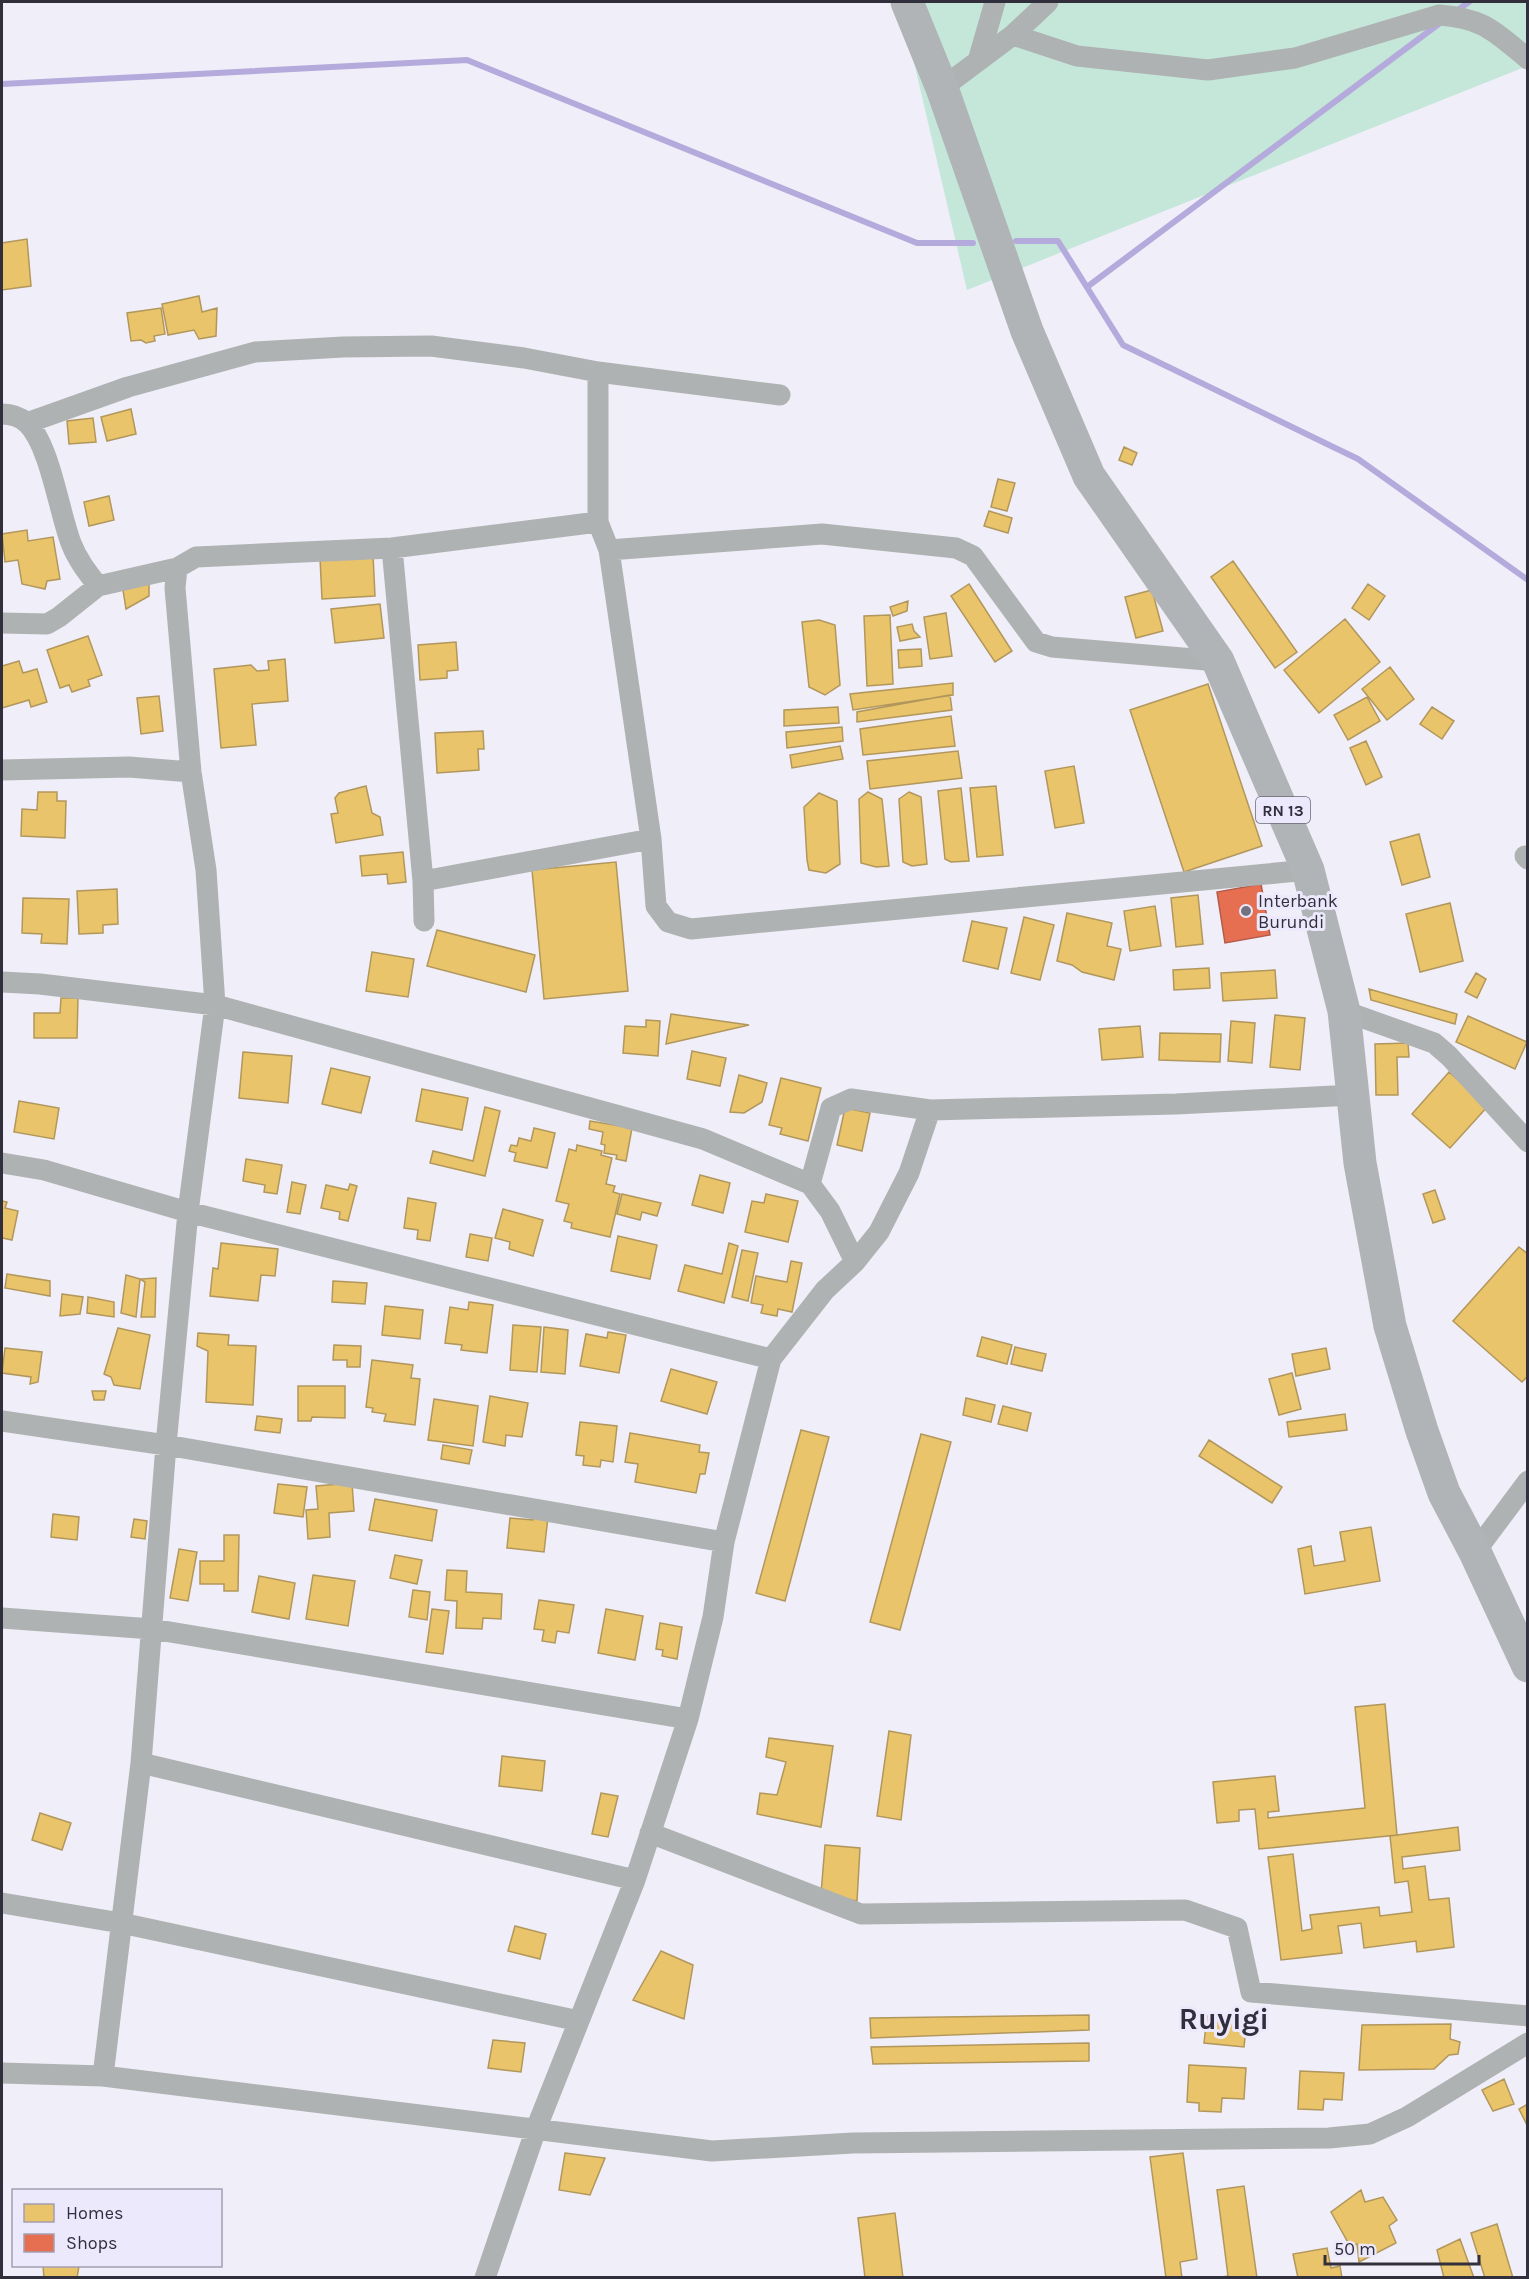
<svg xmlns="http://www.w3.org/2000/svg" width="1529" height="2279" font-family="Karla,sans-serif">
	<style>
		.green { fill: #c5e7da }
		.homes { fill: #e9c46a; stroke: #b2975c; stroke-width: 1.5 }
		.shops { fill: #e76f51; stroke: #b15c4b; stroke-width: 1.5 }
		.lines { fill: none; stroke-linecap: round; stroke-linejoin: round }
		.stream { stroke: #b4aadb; stroke-width: 6 }
		.street { stroke: #afb2b2; stroke-width: 21 }
		.primary { stroke: #b1b4b7; stroke-width: 33 }
		.poi-dot { fill: #74727e; stroke: #ece9fd; stroke-width: 2 }
		.labels { text-anchor: middle; stroke-width: 6; stroke-linejoin: round; paint-order: stroke }
		.shield { fill: #ece9fd; stroke: #6a6776; stroke-width: 1.5 }
		.shield-label { font-size: 16px; font-weight: bold; fill: #322f3c }
		.poi-label { font-size: 18px; fill: #322f3c; stroke: #ece9fd; text-anchor: start }
		.town-label { font-size: 30px; font-weight: bold; fill: #322f3c; stroke: #ece9fd }
	</style>
	<rect width="100%" height="100%" fill="#f0eef8"/>
	<!-- green -->
	<path class="green" d="M900 2H1527V66L967 290Z"/>
	<!-- homes -->
	<path class="homes" d="M27 239 31 286 2 290V243Z
		M199 296 202 312 217 308 216 336 199 339 194 330 168 335 162 304Z
		M161 308 165 334 154 336 155 341 146 343 141 340 131 341 127 313Z
		M131 409 136 434 107 441 101 417Z
		M93 418 96 442 69 444 67 421Z
		M1124 447 1137 453 1132 465 1119 460Z
		M998 479 1015 483 1007 511 991 507Z
		M109 496 114 520 89 526 84 502Z
		M989 511 1012 518 1008 533 984 526Z
		M27 530 28 541 53 537 60 579 47 581 45 589 22 584 18 560 5 562 2 534Z
		M373 555 375 596 322 599 320 558Z
		M1233 561 1297 652 1275 668 1211 577Z
		M149 581V596L126 609 123 590Z
		M969 584 1012 651 995 662 951 596Z
		M1368 584 1385 596 1369 620 1352 608Z
		M1152 590 1163 631 1136 638 1125 597Z
		M908 601 907 611 893 616 890 607Z
		M380 604 384 638 335 643 331 609Z
		M946 613 952 656 930 659 924 617Z
		M890 615 893 684 867 686 864 616Z
		M1345 619 1380 662 1319 713 1284 670Z
		M819 620 835 625 840 685 825 695 809 687 802 622Z
		M912 624 914 631 920 637 900 641 897 627Z
		M88 636 102 675 88 680 90 686 72 692 69 685 60 688 47 650Z
		M456 642 458 670 447 671V678L420 680 418 645Z
		M921 649 922 666 899 668 898 650Z
		M285 659 288 701 252 704 256 745 221 748 214 669 251 665 257 671 269 670 268 661Z
		M19 661 23 673 37 669 47 702 31 707 29 700 2 708V666Z
		M1390 667 1414 699 1387 720 1362 689Z
		M953 683V695L853 710 850 694Z
		M1208 684 1262 846 1184 872 1130 710Z
		M950 695 952 710 857 722V712Z
		M159 696 163 731 141 734 137 698Z
		M1367 697 1380 721 1348 740 1334 715Z
		M838 707 839 723 784 726V710Z
		M1432 707 1454 721 1442 739 1420 724Z
		M951 716 955 746 863 755 860 729Z
		M842 727 843 741 787 748 786 732Z
		M483 731 484 749H478L479 770 437 773 435 733Z
		M1366 741 1382 777 1366 785 1350 748Z
		M840 746 843 759 792 768 790 755Z
		M958 751 962 778 870 789 867 761Z
		M1074 766 1084 823 1055 828 1045 771Z
		M366 786 372 813 380 817 383 835 336 843 331 814 338 813 335 798 339 793Z
		M996 786 1003 855 977 857 970 788Z
		M961 788 969 861 951 862 945 859 938 791Z
		M38 792H57V801H66L65 838 21 836 22 809 37 810Z
		M868 792 882 799 889 866 876 867 861 863 859 799Z
		M909 792 921 797 927 864 912 866 903 862 899 799Z
		M819 793 837 801 840 864 826 873 809 870 807 860 804 807Z
		M1419 834 1430 877 1402 885 1390 842Z
		M403 852 406 882 388 884 387 874 362 876 360 856Z
		M616 862 628 991 544 999 532 870Z
		M117 889 118 924 103 925V933L79 934 77 891Z
		M1198 895 1203 944 1176 947 1171 898Z
		M23 898 69 899 67 944 41 943 42 934 22 933Z
		M1450 903 1463 961 1420 972 1406 914Z
		M1155 906 1161 946 1130 951 1124 911Z
		M1067 913 1112 923 1107 946 1121 949 1114 980 1082 972 1072 965 1057 961Z
		M1024 917 1054 925 1040 980 1011 973Z
		M972 921 1007 928 998 969 963 961Z
		M437 930 535 955 526 992 427 966Z
		M372 952 414 959 408 997 366 991Z
		M1209 968 1210 988 1174 990 1173 970Z
		M1275 970 1277 998 1223 1001 1221 973Z
		M1476 973 1486 979 1477 998 1465 992Z
		M1369 989 1457 1014 1455 1024 1371 1000Z
		M61 998H78L77 1038H34V1013H60Z
		M671 1014 749 1025 666 1044Z
		M1275 1015 1305 1018 1300 1070 1270 1067Z
		M1468 1016 1527 1042 1515 1069 1456 1042Z
		M646 1020 660 1021 658 1056 623 1053 625 1026 646 1027Z
		M1231 1021 1255 1023 1252 1063 1228 1061Z
		M1140 1026 1143 1057 1102 1060 1099 1029Z
		M1160 1033 1221 1034 1220 1062 1159 1060Z
		M1408 1043 1409 1057H1397L1398 1095H1376L1375 1044Z
		M692 1051 726 1058 720 1086 687 1079Z
		M243 1052 292 1056 288 1103 239 1098Z
		M331 1068 370 1077 361 1113 322 1104Z
		M1449 1072 1488 1106 1450 1148 1412 1114Z
		M739 1075 767 1083 762 1102 744 1113 730 1112Z
		M781 1078 821 1088 808 1141 780 1134 782 1128 769 1125Z
		M422 1089 468 1098 462 1130 416 1121Z
		M19 1101 59 1108 54 1139 14 1132Z
		M485 1107 500 1111 485 1176 430 1163 433 1151 473 1161Z
		M845 1108 870 1113 862 1151 837 1145Z
		M590 1121 632 1128 626 1161 616 1159 617 1155 604 1153 605 1145 601 1144 603 1132 589 1129Z
		M534 1128 555 1133 547 1168 514 1161 516 1153 509 1151 511 1145 517 1146 519 1138 531 1141Z
		M577 1145 602 1151 601 1155 612 1158 606 1184 615 1186 613 1192 620 1194 610 1237 571 1228 572 1223 564 1221 569 1204 556 1201 569 1149 576 1151Z
		M246 1159 282 1165 277 1194 264 1192 265 1185 243 1181Z
		M700 1175 730 1183 723 1213 692 1205Z
		M292 1182 306 1185 300 1214 287 1212Z
		M350 1184 357 1186 348 1221 339 1219 340 1212 321 1208 326 1185 348 1190Z
		M1435 1190 1445 1219 1433 1223 1423 1194Z
		M622 1194 661 1203 657 1216 642 1212 640 1220 617 1214Z
		M766 1194 798 1201 788 1242 745 1232 752 1201 764 1203Z
		M408 1198 436 1203 430 1241 417 1239 418 1230 404 1228Z
		M2 1201 7 1202 5 1208 18 1211 12 1240 2 1238Z
		M503 1209 543 1220 533 1256 509 1249 510 1242 495 1238Z
		M470 1234 492 1238 488 1261 466 1257Z
		M618 1236 657 1245 650 1279 611 1271Z
		M221 1243 278 1249 275 1276 261 1275 258 1301 210 1296 213 1268 218 1269Z
		M729 1243 738 1246 724 1303 678 1291 685 1265 722 1274Z
		M1519 1247 1528 1254V1376L1522 1382 1453 1321Z
		M742 1250 758 1253 748 1301 732 1297Z
		M791 1261 802 1263 792 1312 778 1309 777 1316 761 1313 763 1305 751 1303 756 1276 787 1282Z
		M7 1274 50 1281V1296L5 1288Z
		M126 1275 140 1279 136 1317 121 1313Z
		M156 1278 155 1317H141L145 1282 140 1279Z
		M333 1281 367 1283 365 1304 332 1302Z
		M62 1294 83 1297 80 1314 60 1316Z
		M88 1297 114 1302V1317L87 1313Z
		M469 1302 493 1305 487 1353 461 1350 462 1345 445 1343 450 1307 468 1310Z
		M385 1306 423 1310 420 1339 382 1335Z
		M513 1325 541 1327 537 1372 510 1370Z
		M544 1327 568 1330 565 1374 541 1372Z
		M118 1328 150 1335 140 1389 114 1385 111 1377 104 1374Z
		M608 1332 626 1335 619 1373 580 1366 586 1334 607 1338Z
		M198 1333 229 1335 228 1345 256 1346 253 1405 206 1402 208 1351 197 1346Z
		M982 1337 1012 1345 1007 1364 977 1356Z
		M334 1345 361 1346 360 1367H347V1360H333Z
		M1015 1347 1046 1354 1042 1371 1011 1364Z
		M5 1348 42 1352 38 1382 30 1384 31 1377 2 1373Z
		M1326 1348 1330 1369 1296 1376 1292 1354Z
		M372 1360 413 1365 411 1378 420 1379 415 1425 384 1421 386 1414 372 1412 373 1408 366 1407Z
		M671 1369 717 1382 707 1414 661 1401Z
		M1292 1373 1301 1409 1279 1415 1269 1379Z
		M298 1386H345V1418L312 1417 311 1421H298Z
		M92 1391H106L104 1400H94Z
		M490 1396 528 1403 522 1437 506 1435 505 1446 483 1442Z
		M966 1398 995 1405 991 1422 963 1415Z
		M434 1399 478 1406 473 1446 428 1440Z
		M1003 1406 1031 1413 1027 1431 998 1424Z
		M1345 1414 1347 1430 1289 1437 1287 1422Z
		M257 1416 282 1419 280 1433 255 1430Z
		M580 1422 617 1426 613 1462 601 1460 600 1467 583 1465 584 1456 576 1455Z
		M801 1430 829 1437 785 1601 756 1593Z
		M630 1433 700 1445 699 1452 709 1453 705 1474H700L696 1493 635 1482 638 1464 625 1462Z
		M921 1434 951 1442 900 1630 870 1622Z
		M1209 1440 1282 1487 1272 1503 1199 1456Z
		M443 1445 472 1450 469 1464 441 1459Z
		M352 1483 354 1511 329 1513 330 1537 308 1539 306 1510 318 1509 316 1486Z
		M278 1484 307 1487 303 1517 274 1513Z
		M375 1499 437 1510 432 1541 369 1530Z
		M53 1514 79 1517 77 1540 51 1537Z
		M533 1516 548 1517 544 1552 507 1548 510 1518 533 1520Z
		M134 1519 147 1521 145 1539 131 1537Z
		M1371 1527 1380 1581 1305 1594 1298 1549 1311 1546 1314 1566 1345 1561 1340 1532Z
		M224 1535H239L238 1591H224V1584H200V1561H224Z
		M179 1549 197 1552 188 1601 170 1598Z
		M395 1555 422 1560 417 1584 390 1578Z
		M447 1570 467 1571 466 1592 502 1594 501 1619 483 1618 482 1629 456 1628 457 1601 445 1600Z
		M313 1575 355 1581 348 1626 306 1619Z
		M259 1576 295 1583 289 1619 252 1612Z
		M413 1590 430 1592 427 1620 409 1617Z
		M539 1600 574 1605 569 1633 557 1631 555 1643 542 1641 544 1630 534 1629Z
		M432 1609 449 1611 443 1654 426 1652Z
		M606 1609 643 1616 635 1660 598 1653Z
		M660 1623 682 1627 677 1659 662 1656 663 1650 656 1649Z
		M1385 1704 1397 1835 1259 1849 1255 1809 1239 1810V1821L1217 1823 1213 1782 1275 1776 1279 1811 1268 1812V1818L1365 1808 1355 1707Z
		M889 1731 911 1735 901 1820 877 1816Z
		M769 1738 833 1746 821 1827 757 1814 760 1793 777 1795 786 1762 766 1757Z
		M502 1756 545 1761 542 1791 499 1786Z
		M601 1793 618 1796 608 1837 592 1834Z
		M40 1813 71 1823 62 1850 32 1840Z
		M1458 1827 1460 1850 1402 1857 1403 1869 1425 1866 1429 1900 1449 1898 1454 1947 1417 1952 1416 1941 1364 1948 1361 1923 1338 1926 1342 1953 1281 1960 1268 1857 1293 1854 1302 1931 1312 1929 1310 1915 1379 1907 1380 1916 1412 1912 1408 1881 1395 1883 1390 1836Z
		M825 1845 860 1848 857 1901 821 1894Z
		M515 1926 546 1934 540 1959 508 1951Z
		M661 1951 693 1965 684 2019 633 2000Z
		M1089 2015V2030L871 2038 870 2018Z
		M1207 2016 1247 2020 1244 2047 1204 2043Z
		M1451 2024 1450 2039 1460 2042 1458 2054 1449 2055 1434 2069 1359 2070 1362 2025Z
		M493 2040 525 2043 521 2072 488 2068Z
		M1089 2043V2061L873 2064 871 2047Z
		M1189 2065 1246 2068 1244 2099 1222 2098 1221 2112 1199 2111V2103L1187 2102Z
		M1300 2071 1344 2073 1342 2100 1324 2099 1323 2110 1298 2109Z
		M1504 2079 1514 2104 1493 2111 1482 2090Z
		M1528 2104V2127L1519 2109Z
		M565 2153 605 2158 590 2195 559 2190Z
		M1183 2153 1197 2259 1180 2262 1182 2278H1166L1150 2157Z
		M1244 2186 1257 2278H1216L1228 2276 1217 2190Z
		M1361 2190 1365 2202 1383 2197 1397 2220 1389 2226 1396 2243 1359 2262 1357 2244 1350 2246 1331 2212Z
		M895 2213 903 2278H865L858 2218Z
		M1497 2224 1513 2278H1485L1471 2233Z
		M1460 2239 1474 2278H1444L1437 2250Z
		M1327 2248 1331 2268 1340 2266 1342 2278H1298L1293 2254Z
		M43 2266H79L77 2278H44Z"/>
	<!-- shops -->
	<path class="shops" d="M1261 884 1270 935 1225 943 1217 892Z"/>
	<g class="lines">
		<!-- stream -->
		<path class="stream" d="M1455 12 1469 2
			M2 84 467 60 917 243H973
			M1016 241H1058L1123 345 1358 459 1528 580
			M1087 287 1440 23"/>
		<!-- street -->
		<path class="street" d="M1013 35 1048 2
			M978 61 995 2
			M942 88 1013 35 1077 56 1208 70 1295 58 1439 15C1484 18 1495 32 1528 59
			M598 372V522L609 550 651 839 656 906 668 922 691 929 1308 870
			M2 414C11 414 19 416 27 423 50 445 59 512 71 543 77 559 87 572 98 586L177 568 196 557 392 548 598 522
			M27 423 128 387 255 352 343 347 431 346 524 358 598 372 780 395
			M392 548 423 881 424 921
			M609 550 822 534 956 548 973 556 1036 642 1052 647 1218 661
			M2 623 47 624 59 617 98 586
			M2 770 129 767 191 772
			M1525 856 1528 859
			M423 881 651 839
			M2 982 40 984 215 1005 703 1139 810 1184 830 1211 855 1262
			M1344 1011 1434 1043 1449 1056 1528 1142
			M2 1163 44 1170 188 1212 771 1359
			M810 1184 831 1108 851 1099 930 1110 1176 1104 1353 1095
			M2 1421 166 1445 724 1542
			M1475 1552 1528 1481
			M2 1618 152 1629 688 1719
			M141 1763 635 1880
			M650 1833 861 1914 1185 1910 1237 1928 1251 1992 1528 2016
			M2 1903 121 1923 579 2021
			M2 2073 103 2076 712 2151 853 2143 1329 2138 1370 2134 1407 2117 1528 2043
			M103 2076 141 1763 166 1445 188 1212 215 1005 206 870 191 772 175 588 177 568
			M485 2278 536 2129 635 1880 688 1719 713 1617 724 1542 771 1359 825 1290 855 1262 879 1232 909 1173 930 1110"/>
		<!-- primary -->
		<path class="primary" d="M907 2 942 88 1027 331 1089 476 1218 661 1308 870 1344 1011 1360 1163 1390 1326 1422 1431 1444 1493 1475 1552 1528 1666"/>
	</g>
	<!-- markers -->
	<circle class="poi-dot" cx="1246" cy="911" r="6"/>
	<g class="labels">
		<!-- shield labels -->
		<rect class="shield" x="1256" y="797" width="54" height="26" rx="4.5"/>
		<g class="shield-label">
			<text x="1283" y="816">RN 13</text>
		</g>
		<!-- poi labels -->
		<g class="poi-label">
			<text x="1258" y="907">Interbank<tspan x="1258" dy="21">Burundi</tspan></text>
		</g>
		<!-- town labels -->
		<g class="town-label">
			<text x="1224" y="2029">Ruyigi</text>
		</g>
	</g>
	<!-- border -->
	<rect width="1529" height="2279" fill="none" stroke="#322f3c" stroke-width="6"/>
	<!-- legend -->
	<rect x="12" y="2189" width="210" height="78" fill="#ece9fd" stroke="#a29fb0" stroke-width="1.5"/>
	<rect x="24" y="2204" width="30" height="18" fill="#e9c46a" stroke="#a29fb0" stroke-width="1.5"/>
	<text x="66" y="2219" font-size="18" fill="#322f3c">Homes</text>
	<rect x="24" y="2234" width="30" height="18" fill="#e76f51" stroke="#a29fb0" stroke-width="1.5"/>
	<text x="66" y="2249" font-size="18" fill="#322f3c">Shops</text>
	<!-- scale -->
	<path d="M1325 2255v9h154v-9" fill="none" stroke="#322f3c" stroke-width="3"/>
	<text x="1334" y="2255" font-size="18" fill="#322f3c" stroke="#ece9fd" stroke-width="4.5" paint-order="stroke">50 m</text>
</svg>
